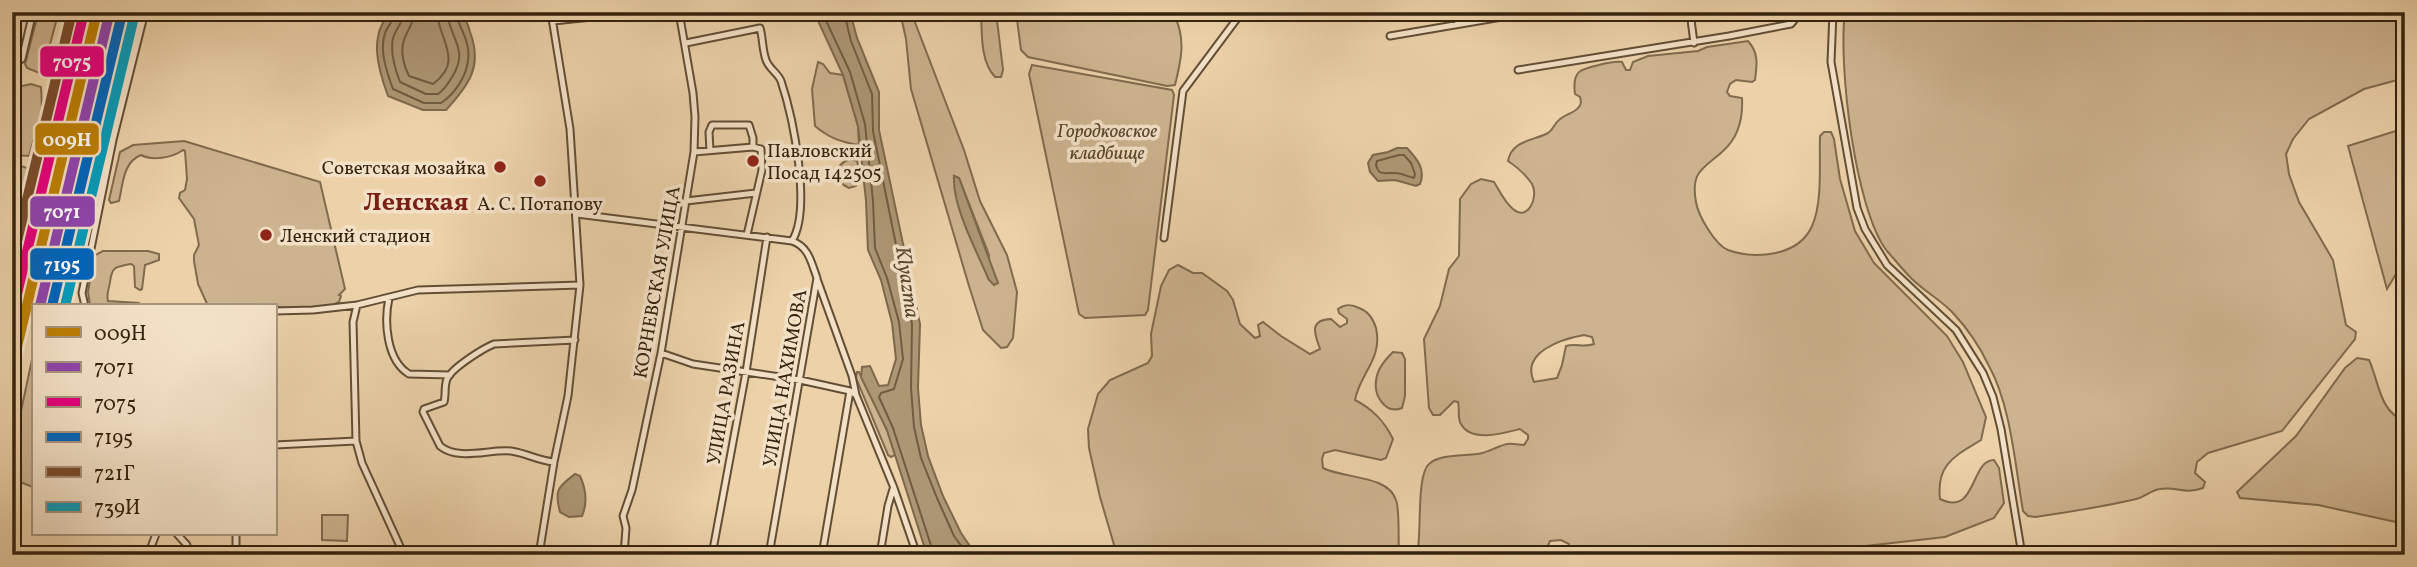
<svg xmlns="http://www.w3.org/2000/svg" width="2417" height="567" font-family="Vollkorn,serif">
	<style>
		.green { fill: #cdb38f; stroke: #806b4e; stroke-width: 2; fill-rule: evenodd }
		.water { fill: #ad9674; stroke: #7d684b; stroke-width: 2 }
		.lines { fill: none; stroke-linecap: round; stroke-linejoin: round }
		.shore { stroke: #705c41; stroke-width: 2 }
		.minor-casing { stroke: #624e35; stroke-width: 9 }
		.minor { stroke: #f3e1c7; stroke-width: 5 }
		.rail-1-casing { stroke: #f3e1c7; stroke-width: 16 }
		.rail-2-casing { stroke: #f3e1c7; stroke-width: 16 }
		.rail-3-casing { stroke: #f3e1c7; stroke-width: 16 }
		.rail-4-casing { stroke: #f3e1c7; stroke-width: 16 }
		.rail-5-casing { stroke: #f3e1c7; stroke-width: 16 }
		.rail-6-casing { stroke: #f3e1c7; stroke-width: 16 }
		.rail-1 { stroke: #bc7f04; stroke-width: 10 }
		.rail-2 { stroke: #8e44ad; stroke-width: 10 }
		.rail-3 { stroke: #e5007d; stroke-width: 10 }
		.rail-4 { stroke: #0065bd; stroke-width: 10 }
		.rail-5 { stroke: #7a4b2a; stroke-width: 10 }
		.rail-6 { stroke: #059cbb; stroke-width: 10 }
		.poi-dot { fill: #8f2418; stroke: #f3e1c7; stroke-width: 2.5 }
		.labels { text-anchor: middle; stroke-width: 7; stroke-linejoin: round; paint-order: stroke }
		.park-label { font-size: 19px; font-style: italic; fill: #5a472e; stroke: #f3e1c7 }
		.poi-label { font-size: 19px; fill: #34230e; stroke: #f3e1c7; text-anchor: start }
		.street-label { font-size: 19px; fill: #34230e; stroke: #f3e1c7 }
		.water-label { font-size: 21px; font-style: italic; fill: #58462d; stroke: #f3e1c7 }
		.district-label { font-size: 26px; font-weight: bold; fill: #7a1f14; stroke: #f3e1c7 }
		.line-badge { stroke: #f3e1c7; stroke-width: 2.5 }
		.badge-label { font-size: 19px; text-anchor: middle; font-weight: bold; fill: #fff }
	</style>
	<rect width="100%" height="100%" fill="#ecd1a9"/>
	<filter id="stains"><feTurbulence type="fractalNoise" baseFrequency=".00286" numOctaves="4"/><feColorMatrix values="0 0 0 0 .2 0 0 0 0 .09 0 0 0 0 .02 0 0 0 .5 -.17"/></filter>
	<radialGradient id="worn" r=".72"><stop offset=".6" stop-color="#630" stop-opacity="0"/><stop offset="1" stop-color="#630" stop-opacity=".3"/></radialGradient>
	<!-- green -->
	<path class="green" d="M900 12H911L964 150 980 201 1007 255 1017 292 1013 338 1007 347 1001 348 983 330 969 286 911 89 906 39ZM954 176 959 178 989 255V280L958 201Z
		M981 12H996L1003 70 1001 77H995C980 61 982 33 981 12Z
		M1016 12H1163L1175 17C1186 40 1181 61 1175 85L1167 86 1028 57 1021 50Z
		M1845 12H2405V78L2364 89 2309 119 2293 139 2286 154 2289 174 2299 202 2333 260 2346 325 2356 332 2355 339 2282 431 2208 453 2197 462 2195 473 2205 482 2203 488C2183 495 2177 486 2160 489 2151 490 2145 497 2136 499 2103 507 2069 512 2035 517L2028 516 2023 511C2015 465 2011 406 1989 366 1980 347 1967 328 1953 313 1941 300 1924 291 1912 279 1903 270 1895 260 1887 251 1855 210 1838 64 1845 12Z
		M42 13 55 17 56 22 42 74 27 68 25 64 38 14Z
		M1748 41C1759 53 1757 65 1755 80L1752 82 1736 80 1730 84 1727 92 1730 96 1742 98C1743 117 1739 137 1723 151 1705 168 1690 170 1696 202 1698 215 1715 245 1728 250 1756 260 1799 256 1812 226 1823 202 1819 162 1820 136L1824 132H1831L1834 139 1840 179 1855 231 1874 263 1947 336 1963 362 1986 417 1981 440C1955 456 1936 464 1940 499 1977 517 1970 460 1994 460L1999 468 2004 503 1994 518 1945 537 1786 555H1566L1569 544 1561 540 1550 541 1547 548 1551 555H1417C1422 535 1416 475 1429 464 1440 454 1463 456 1477 454 1488 453 1497 446 1507 444 1513 443 1518 445 1524 445L1528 439V435L1520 429C1504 433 1471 443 1461 424 1457 418 1460 409 1458 402L1454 401 1440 415H1433L1429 408 1424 339 1440 306 1449 269 1459 256 1460 199 1471 184 1481 179 1494 182C1499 190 1505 203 1513 209 1528 222 1539 197 1532 184 1526 175 1517 167 1508 161 1512 140 1533 141 1548 133 1553 130 1554 124 1559 120 1564 115 1574 113 1578 108 1582 104 1581 101 1580 97L1575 94C1572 71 1580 69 1599 65 1607 63 1614 61 1622 62L1626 70H1630L1633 62 1648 56 1698 51 1707 47ZM1584 335 1592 337 1594 344C1584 348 1576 343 1566 346L1562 365 1557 378 1534 382C1520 352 1562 339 1584 335Z
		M110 52H116L124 65C120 75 116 88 105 91L102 88 101 81Z
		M818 62 823 64 830 73 843 75 858 126 859 145C841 142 829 138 815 126L812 89Z
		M1032 65 1172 90 1174 95 1148 310 1145 315 1085 318 1079 314 1029 74Z
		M31 84 41 87 42 110 29 156 16 155 12 149V88Z
		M102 112 105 114 109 135 94 205 85 210 80 206 76 196 95 116Z
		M2405 128V259L2387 289 2348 146Z
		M184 141 320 182 345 289 339 295 341 296 339 302 333 305 299 308 257 306H208L198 284 194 261V255L199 245 194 219 179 198 180 193 185 190 187 179 185 151 183 150C172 158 152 161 141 155 123 162 123 184 119 201L111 203 109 200 120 152 133 145Z
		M850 159 857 161 861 177 856 186 849 188C834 181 833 165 850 159Z
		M12 163 30 169 35 175 23 207V222L16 264 20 282 12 301Z
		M78 215 84 217 88 223 77 285 71 297 62 302 56 300C49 285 64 222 78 215Z
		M103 251H148L159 254V260L145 265 142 289 140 290 135 287 134 266 131 264C116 267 112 266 110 282 109 290 106 293 108 301L139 303 141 306 90 305 88 292 94 256Z
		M1178 265 1193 273H1202L1227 291 1233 300 1240 324 1255 338 1260 336 1258 325 1263 322 1281 336 1310 354 1320 349C1315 334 1308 320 1331 319L1340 327 1347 323V319L1339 313 1338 309C1345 304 1351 304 1359 308 1368 311 1373 318 1376 328 1383 359 1360 373 1355 400 1373 409 1384 421 1393 439L1386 458 1381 460 1335 450 1324 453 1322 459 1323 468C1345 479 1388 475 1396 500 1400 510 1398 541 1399 555H1117L1100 497 1089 448 1088 429 1098 394 1110 380 1148 363 1152 356 1151 334 1161 286 1169 270Z
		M1393 352 1402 353 1405 359V396L1402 408C1385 415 1374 395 1376 381 1377 369 1385 360 1393 352Z
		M33 355V487L12 479V453Z
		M2357 358 2369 360C2379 381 2379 412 2405 421V524L2318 505 2240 498 2237 492 2296 436 2345 368Z
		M857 372H859L887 430 895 455 891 457 888 455 856 378Z
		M322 515H348L347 541 322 540Z
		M2245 549 2281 555H2067L2074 553Z"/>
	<!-- water -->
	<path class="water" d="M391 12H460C466 18 468 24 470 32 483 66 469 85 446 110H423L388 96C378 69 368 35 391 12Z
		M814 12H850L857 38 879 92V130L920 324 918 388 921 425 928 456 943 496 961 533 976 555H927L887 430 861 377 862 367 870 366 879 386 888 385 896 359 892 323 881 280 868 250 866 201 858 126 843 75Z
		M1397 148H1407C1417 159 1426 169 1420 184L1416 186 1395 180 1378 181 1370 172 1368 163 1373 155 1388 152Z
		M954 176 959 178 998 283 994 285 989 280C977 252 952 206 954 176Z
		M575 474 580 476C586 489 588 502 582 516L569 517 560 512C554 490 558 487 575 474Z"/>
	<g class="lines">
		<!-- shore -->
		<path class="shore" d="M395 12C394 21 388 25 385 33 379 50 387 73 393 89L424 103H441C459 91 473 66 467 44 465 33 457 23 456 12
			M404 12C403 23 396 28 393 38 390 52 395 69 400 82L426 94H438C444 90 448 84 452 77 470 49 449 38 447 12
			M414 12C414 24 407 30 404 40 400 51 404 67 409 76L433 84C465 61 438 39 437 12
			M822 12 850 72 865 124 873 201 875 248 887 278 899 322 903 359 894 389 881 393 879 397 893 428 934 555
			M844 12 851 41 872 94 873 131 912 324 911 388 914 427 921 458 937 498 954 536 968 555
			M1399 155H1404L1411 163 1415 174 1414 178C1408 177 1402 173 1396 173 1385 172 1379 177 1376 165L1377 161Z"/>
		<!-- minor casing -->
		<g class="minor-casing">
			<path id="minor" d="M1163 12 1175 17 1185 12
				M1456 12 1458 24
				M1690 12 1694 43
				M1833 12 1831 62 1857 208 1865 229 1887 265 1956 330 1983 373 1993 397 2001 429 2022 555
				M553 21 631 13
				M1390 36 1531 12
				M686 43 760 28C763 38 762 49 766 60 769 69 778 73 781 81 793 117 812 209 792 241
				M12 64 22 59 33 12
				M1518 70 1729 36 1791 24 1801 12
				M710 151 709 132 712 125H749L753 138V147
				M694 152 753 147 761 149 762 170 747 235
				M686 201 756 193
				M577 214 792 241C809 247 811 262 817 278L769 555
				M1164 238 1183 91 1242 12
				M817 279 852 376 856 395
				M389 298C384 321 386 360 409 374L450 375
				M357 305 353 322 356 441 362 463 404 555
				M85 306 82 293 113 140 145 12
				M275 311 313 310 357 305 418 290 580 285
				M661 353 693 364 800 380 850 391 856 395 894 488 917 555
				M275 445 356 441
				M554 462C539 461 526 453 511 451 489 449 458 461 440 446L423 412 424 409 444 402C446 395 444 386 447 379 452 368 482 349 494 344L575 340
				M177 534 187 545 186 555
				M236 534V555
				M148 555 156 534
				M539 555 554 462 568 396 580 285 570 129 551 12
				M624 555 626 528 623 516 632 490 661 353 694 152 695 117 693 93 679 12
				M712 555 746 372 767 237
				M822 555 850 391
				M880 555 888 506 893 489"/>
		</g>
		<!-- minor -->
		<use href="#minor" class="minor"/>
		<!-- rail-1 casing -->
		<g class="rail-1-casing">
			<path id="rail-1" d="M12 368 97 12"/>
		</g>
		<!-- rail-2 casing -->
		<g class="rail-2-casing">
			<path id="rail-2" d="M40 306 109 15"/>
		</g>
		<!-- rail-3 casing -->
		<g class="rail-3-casing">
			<path id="rail-3" d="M12 315 84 12"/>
		</g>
		<!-- rail-4 casing -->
		<g class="rail-4-casing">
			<path id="rail-4" d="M52 306 121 18"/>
		</g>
		<!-- rail-5 casing -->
		<g class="rail-5-casing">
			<path id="rail-5" d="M12 262 72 12"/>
		</g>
		<!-- rail-6 casing -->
		<g class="rail-6-casing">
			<path id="rail-6" d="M65 306 133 21"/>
		</g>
		<!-- rail-1 -->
		<use href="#rail-1" class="rail-1"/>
		<!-- rail-2 -->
		<use href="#rail-2" class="rail-2"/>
		<!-- rail-3 -->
		<use href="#rail-3" class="rail-3"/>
		<!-- rail-4 -->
		<use href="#rail-4" class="rail-4"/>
		<!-- rail-5 -->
		<use href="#rail-5" class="rail-5"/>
		<!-- rail-6 -->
		<use href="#rail-6" class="rail-6"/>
	</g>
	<!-- markers -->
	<g class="poi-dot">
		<circle cx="753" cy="161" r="7"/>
		<circle cx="500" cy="167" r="7"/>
		<circle cx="540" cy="181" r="7"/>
		<circle cx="266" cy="235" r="7"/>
	</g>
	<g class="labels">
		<!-- park labels -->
		<g class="park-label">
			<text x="1107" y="137">Городковское<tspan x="1107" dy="22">кладбище</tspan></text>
		</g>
		<!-- poi labels -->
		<g class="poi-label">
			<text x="767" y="157">Павловский<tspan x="767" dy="22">Посад 142505</tspan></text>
			<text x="486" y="174" text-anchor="end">Советская мозайка</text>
			<text x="540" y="210" text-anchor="middle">А. С. Потапову</text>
			<text x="280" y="242">Ленский стадион</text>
		</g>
		<!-- street labels -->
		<g class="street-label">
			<text transform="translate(656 282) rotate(-80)" y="7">КОРНЕВСКАЯ УЛИЦА</text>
			<text transform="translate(784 378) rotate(-80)" y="7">УЛИЦА НАХИМОВА</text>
			<text transform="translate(725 393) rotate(-80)" y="7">УЛИЦА РАЗИНА</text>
		</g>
		<!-- water labels -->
		<g class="water-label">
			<text transform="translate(908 282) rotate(82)" y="7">Klyazma</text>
		</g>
		<!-- district labels -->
		<g class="district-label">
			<text x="416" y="210">Ленская</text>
		</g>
	</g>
	<g class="line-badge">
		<rect x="39" y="45" width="66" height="33" rx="7" fill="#e5007d"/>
		<rect x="34" y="122" width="66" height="34" rx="7" fill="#bc7f04"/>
		<rect x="29" y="195" width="67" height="33" rx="7" fill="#8e44ad"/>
		<rect x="29" y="247" width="66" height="34" rx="7" fill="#0065bd"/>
	</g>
	<g class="badge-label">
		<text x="72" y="68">7075</text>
		<text x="67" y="146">009Н</text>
		<text x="62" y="218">7071</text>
		<text x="62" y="271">7195</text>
	</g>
	<!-- margin -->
	<rect width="2417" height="567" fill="none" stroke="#ecd1a9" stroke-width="42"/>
	<rect x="14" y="14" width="2389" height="539" fill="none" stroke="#34230e" stroke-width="3.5"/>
	<rect x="21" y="21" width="2375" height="525" fill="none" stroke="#34230e" stroke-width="2"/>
	<!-- legend -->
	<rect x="32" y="304" width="245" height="231" fill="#f3e1c7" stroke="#a7957d" stroke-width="2"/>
	<rect x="46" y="327" width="35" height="10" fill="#bc7f04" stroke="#a7957d" stroke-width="2"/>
	<text x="94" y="340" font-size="21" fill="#34230e">009Н</text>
	<rect x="46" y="362" width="35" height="10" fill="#8e44ad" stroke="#a7957d" stroke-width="2"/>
	<text x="94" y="374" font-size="21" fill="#34230e">7071</text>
	<rect x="46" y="397" width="35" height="10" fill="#e5007d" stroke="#a7957d" stroke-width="2"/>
	<text x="94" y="410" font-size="21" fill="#34230e">7075</text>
	<rect x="46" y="432" width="35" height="10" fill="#0065bd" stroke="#a7957d" stroke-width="2"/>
	<text x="94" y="444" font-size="21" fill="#34230e">7195</text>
	<rect x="46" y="467" width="35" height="10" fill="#7a4b2a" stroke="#a7957d" stroke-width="2"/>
	<text x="94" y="480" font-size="21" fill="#34230e">721Г</text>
	<rect x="46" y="502" width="35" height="10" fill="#059cbb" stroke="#a7957d" stroke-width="2"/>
	<text x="94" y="514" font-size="21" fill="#34230e">739И</text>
	<rect width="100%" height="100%" filter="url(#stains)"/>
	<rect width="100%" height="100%" fill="url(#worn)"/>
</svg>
